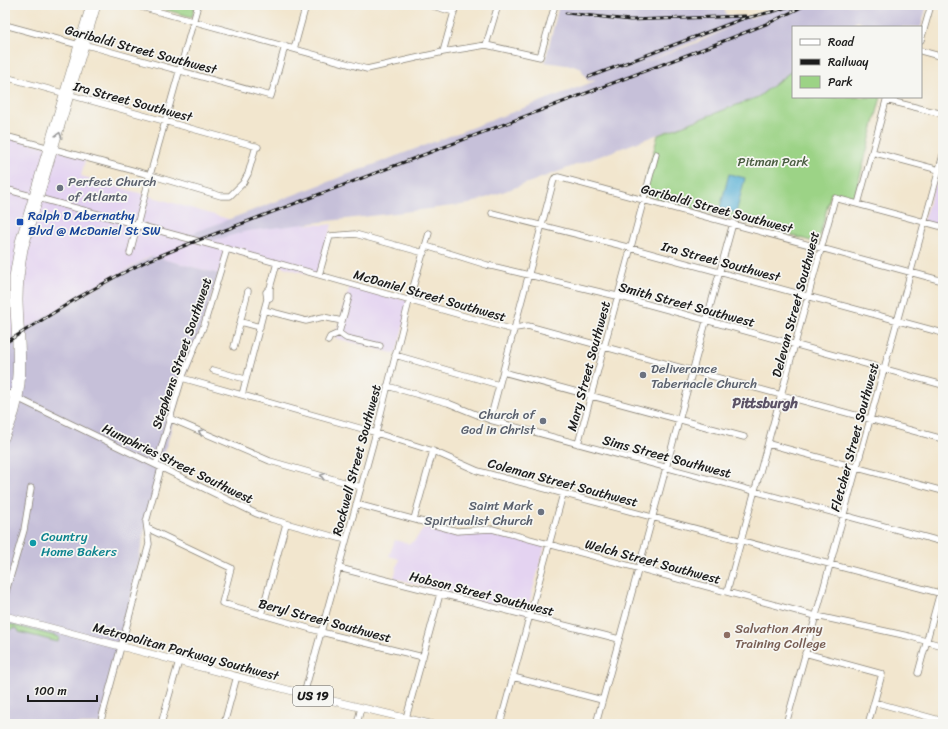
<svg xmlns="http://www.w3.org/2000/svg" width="948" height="729" font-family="Sriracha,sans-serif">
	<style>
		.built { fill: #e4d3f1 }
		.industrial { fill: #c6c0d9; fill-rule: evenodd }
		.green { fill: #9cd386; stroke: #5c7851 }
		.water { fill: #58b0d5; stroke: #3a6678 }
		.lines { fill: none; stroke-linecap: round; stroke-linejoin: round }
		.minor-casing { stroke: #878175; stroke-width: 7 }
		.major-casing { stroke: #878175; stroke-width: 8 }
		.minor { stroke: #fff; stroke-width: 5.5 }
		.major { stroke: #fff; stroke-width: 7 }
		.rail-casing { stroke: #1c1c1c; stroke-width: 3 }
		.rail { stroke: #f6f6f2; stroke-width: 1.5; stroke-dasharray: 4.5; stroke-linecap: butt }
		.oneway { stroke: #999 }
		.worship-dot { fill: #6b7280; stroke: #f6f6f2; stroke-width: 1.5 }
		.transit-dot { fill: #1a4fb4; stroke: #f6f6f2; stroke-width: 1.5 }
		.culture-dot { fill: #0f9aa8; stroke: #f6f6f2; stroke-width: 1.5 }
		.education-dot { fill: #8d6e63; stroke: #f6f6f2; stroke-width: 1.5 }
		.labels { text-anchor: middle; stroke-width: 3.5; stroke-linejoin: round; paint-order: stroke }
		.shield { fill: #f6f6f2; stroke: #5d5d5c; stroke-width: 1 }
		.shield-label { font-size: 12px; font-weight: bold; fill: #1c1c1c }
		.street-label { font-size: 13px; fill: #1c1c1c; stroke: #f6f6f2 }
		.park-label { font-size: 13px; fill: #495c41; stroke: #f6f6f2 }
		.worship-label { font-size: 13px; fill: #5b616d; stroke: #f6f6f2; text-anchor: start }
		.transit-label { font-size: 13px; fill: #164399; stroke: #f6f6f2; text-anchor: start }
		.culture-label { font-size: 13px; fill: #0d838f; stroke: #f6f6f2; text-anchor: start }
		.education-label { font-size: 13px; fill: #785e54; stroke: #f6f6f2; text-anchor: start }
		.neighbourhood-label { font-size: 14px; font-weight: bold; fill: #5b5265; stroke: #f6f6f2 }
	</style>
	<rect width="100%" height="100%" fill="#f6f6f2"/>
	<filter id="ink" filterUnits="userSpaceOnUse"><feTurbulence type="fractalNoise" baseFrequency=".025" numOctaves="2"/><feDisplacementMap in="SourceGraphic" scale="8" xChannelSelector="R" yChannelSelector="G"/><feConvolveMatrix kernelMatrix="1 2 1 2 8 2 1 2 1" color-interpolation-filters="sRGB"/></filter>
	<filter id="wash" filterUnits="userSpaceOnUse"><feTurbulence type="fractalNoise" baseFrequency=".012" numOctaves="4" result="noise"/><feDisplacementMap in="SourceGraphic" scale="16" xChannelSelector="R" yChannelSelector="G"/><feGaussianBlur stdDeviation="0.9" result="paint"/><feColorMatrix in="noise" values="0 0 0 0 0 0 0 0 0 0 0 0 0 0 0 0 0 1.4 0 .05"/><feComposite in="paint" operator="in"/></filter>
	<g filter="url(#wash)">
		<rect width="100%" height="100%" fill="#f2e6ce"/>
		<!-- built -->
		<path class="built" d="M5 137 86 156 81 176 235 221 325 225 332 224 318 277 229 251 219 274 150 256 5 340Z
			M943 159V230L922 224Z
			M350 285 410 301 396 354 335 338Z
			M425 527 438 528 457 533 491 532 545 546 526 614 394 578 399 559 389 556 395 540 409 544 415 540Z"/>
		<!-- industrial -->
		<path class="industrial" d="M559 5H723L726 15 751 18 779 5H927L921 27H870L857 21 849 27H793V70L758 97 533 181 469 204 247 231 211 241 190 234 598 80 588 81 580 67 545 62ZM737 24 696 43 624 70H625Z
			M151 256 219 274 184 380 146 524 139 558 140 559 135 577 122 645 101 724H5V340Z"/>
		<!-- green -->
		<path class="green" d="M148 5H195L192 17Z
			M793 70V97H881L854 199 831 193 818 243 642 194 658 135 758 97Z
			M5 623 59 637 58 642 19 632 18 629 13 628 11 630 5 628Z"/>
		<!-- water -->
		<path class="water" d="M729 174 745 178 736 213 720 208Z"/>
	</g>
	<g filter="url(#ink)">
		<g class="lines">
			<!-- minor casing -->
			<g class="minor-casing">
				<path id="minor" d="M134 5 367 69 443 52 486 45 540 57 555 5
					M429 5 454 12
					M5 25 79 45 90 46 271 96 285 46
					M921 40 931 5
					M486 45 498 5
					M294 49 306 5
					M921 51 943 57
					M443 52 456 5
					M5 77 258 147
					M886 100 943 114
					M5 136 150 175 221 196H230L243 183 248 174 256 146
					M872 152 939 170
					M5 189 227 249 510 329 528 326 943 439
					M858 204 887 97
					M492 213 627 247 943 333
					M426 246 487 265 621 297 943 385
					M130 253 150 175 198 5
					M319 275 330 236 355 234 424 253
					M267 299 270 298V288L277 263
					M264 310 267 299 266 292 270 288
					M342 321 349 297
					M241 322 260 327
					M339 333 346 338 380 346
					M234 347 248 291
					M395 355 499 385
					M213 370 245 379
					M503 372 744 437
					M182 378 370 431 433 451 478 471 943 594
					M387 386 448 403 490 420 943 542
					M5 392 257 514 271 519 346 540
					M242 395 264 310 306 321 323 317 342 321 339 333 330 337 328 341
					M169 418 270 461 361 487
					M490 420 554 179 558 177 943 281
					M578 444 656 154
					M769 444 943 491
					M156 465 182 378 204 325 227 249
					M356 504 457 531 492 529 812 615 908 636 943 646
					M414 519 433 451
					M147 528 231 568 222 603 325 633 423 657
					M339 568 619 639
					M727 592 835 198 943 227
					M5 595 24 530 31 488
					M261 615 286 524
					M805 653 882 674 868 724
					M918 673 943 581
					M513 677 602 700
					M304 694 377 429 409 301 429 233
					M874 702 943 721
					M406 718 440 594
					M100 724 149 544 146 522 161 468
					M161 724 179 661
					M224 724 237 676
					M357 724 361 708
					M500 724 563 494
					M596 724 733 223
					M786 724 943 155"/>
			</g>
			<!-- major casing -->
			<g class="major-casing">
				<path id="major" d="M5 423C24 382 14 332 13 288V277L19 242 90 5
					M5 438C30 391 20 350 19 300 19 283 21 266 24 249L97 5
					M5 616 304 694 430 724"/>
			</g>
			<!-- minor -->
			<use href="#minor" class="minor"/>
			<!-- major -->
			<use href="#major" class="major"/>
			<!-- rail casing -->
			<g class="rail-casing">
				<path id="rail" d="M566 13 630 20 745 16
					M589 77 742 19 775 11 793 5
					M5 343 79 297 117 276 147 261 196 241 716 44 771 22 806 5"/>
			</g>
			<!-- rail -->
			<use href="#rail" class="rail"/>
		</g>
		<!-- one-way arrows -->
		<defs><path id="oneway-chevron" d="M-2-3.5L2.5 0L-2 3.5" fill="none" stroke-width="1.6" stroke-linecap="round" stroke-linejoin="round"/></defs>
		<g class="oneway">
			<use href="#oneway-chevron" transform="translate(59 135) rotate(-73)"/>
			<use href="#oneway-chevron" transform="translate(201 432) rotate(-157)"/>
			<use href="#oneway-chevron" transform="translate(323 476) rotate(-164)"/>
		</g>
	</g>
	<!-- markers -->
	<g class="worship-dot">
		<circle cx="60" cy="188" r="4"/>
		<circle cx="643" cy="375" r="4"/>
		<circle cx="543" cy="421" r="4"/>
		<circle cx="541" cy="512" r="4"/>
	</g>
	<rect class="transit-dot" x="16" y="218" width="8" height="8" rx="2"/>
	<circle class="culture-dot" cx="33" cy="543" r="4"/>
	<circle class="education-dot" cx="727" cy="635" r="4"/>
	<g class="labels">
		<!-- shield labels -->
		<rect class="shield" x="293" y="686" width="40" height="20" rx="3"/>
		<g class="shield-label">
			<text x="313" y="700">US 19</text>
		</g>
		<!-- street labels -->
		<g class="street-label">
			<text transform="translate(141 49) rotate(15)" y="5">Garibaldi Street Southwest</text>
			<text transform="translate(133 101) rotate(15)" y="5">Ira Street Southwest</text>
			<text transform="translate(717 208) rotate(15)" y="5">Garibaldi Street Southwest</text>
			<text transform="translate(721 261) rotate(15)" y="5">Ira Street Southwest</text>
			<text transform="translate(430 295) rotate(16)" y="5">McDaniel Street Southwest</text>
			<text transform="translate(687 304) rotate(15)" y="5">Smith Street Southwest</text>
			<text transform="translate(795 304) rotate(-75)" y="5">Delevan Street Southwest</text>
			<text transform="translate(181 353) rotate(-71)" y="5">Stephens Street Southwest</text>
			<text transform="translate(588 366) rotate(-75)" y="5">Mary Street Southwest</text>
			<text transform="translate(854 437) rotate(-75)" y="5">Fletcher Street Southwest</text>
			<text transform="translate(667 456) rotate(15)" y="5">Sims Street Southwest</text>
			<text transform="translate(356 460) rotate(-75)" y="5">Rockwell Street Southwest</text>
			<text transform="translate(178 463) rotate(26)" y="5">Humphries Street Southwest</text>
			<text transform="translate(563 482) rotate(15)" y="5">Coleman Street Southwest</text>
			<text transform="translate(653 561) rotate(15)" y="5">Welch Street Southwest</text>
			<text transform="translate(482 593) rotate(14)" y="5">Hobson Street Southwest</text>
			<text transform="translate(325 620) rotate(15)" y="5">Beryl Street Southwest</text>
			<text transform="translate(186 651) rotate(15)" y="5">Metropolitan Parkway Southwest</text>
		</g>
		<!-- park labels -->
		<g class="park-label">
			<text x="773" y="166">Pitman Park</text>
		</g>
		<!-- worship labels -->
		<g class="worship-label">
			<text x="68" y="186">Perfect Church<tspan x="68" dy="15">of Atlanta</tspan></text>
			<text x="651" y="373">Deliverance<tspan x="651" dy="15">Tabernacle Church</tspan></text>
			<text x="535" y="419" text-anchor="end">Church of<tspan x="535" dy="15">God in Christ</tspan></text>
			<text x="533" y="510" text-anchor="end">Saint Mark<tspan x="533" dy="15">Spiritualist Church</tspan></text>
		</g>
		<!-- transit labels -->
		<g class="transit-label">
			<text x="28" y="220">Ralph D Abernathy<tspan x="28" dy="15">Blvd @ McDaniel St SW</tspan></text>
		</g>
		<!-- culture labels -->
		<g class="culture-label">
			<text x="41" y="541">Country<tspan x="41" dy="15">Home Bakers</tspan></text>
		</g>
		<!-- education labels -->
		<g class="education-label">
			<text x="735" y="633">Salvation Army<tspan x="735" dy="15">Training College</tspan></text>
		</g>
		<!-- neighbourhood labels -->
		<g class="neighbourhood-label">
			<text x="765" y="408">Pittsburgh</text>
		</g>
	</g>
	<!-- margin -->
	<rect width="948" height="729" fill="none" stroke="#f6f6f2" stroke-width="20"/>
	<!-- legend -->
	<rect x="792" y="26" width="130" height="72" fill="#f6f6f2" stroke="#9f9f9c"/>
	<rect x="800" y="39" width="20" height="6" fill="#ffffff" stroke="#9f9f9c"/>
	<text x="828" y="46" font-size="12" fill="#1c1c1c">Road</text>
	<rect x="800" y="59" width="20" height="6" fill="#1c1c1c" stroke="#9f9f9c"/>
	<text x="828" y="66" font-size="12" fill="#1c1c1c">Railway</text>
	<rect x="800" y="76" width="20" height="12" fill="#9cd386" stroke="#9f9f9c"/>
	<text x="828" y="86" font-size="12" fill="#1c1c1c">Park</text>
	<!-- scale -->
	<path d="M28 695v6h69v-6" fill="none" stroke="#1c1c1c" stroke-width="2"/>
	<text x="34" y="695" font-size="12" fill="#1c1c1c" stroke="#f6f6f2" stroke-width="3" paint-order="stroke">100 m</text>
</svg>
